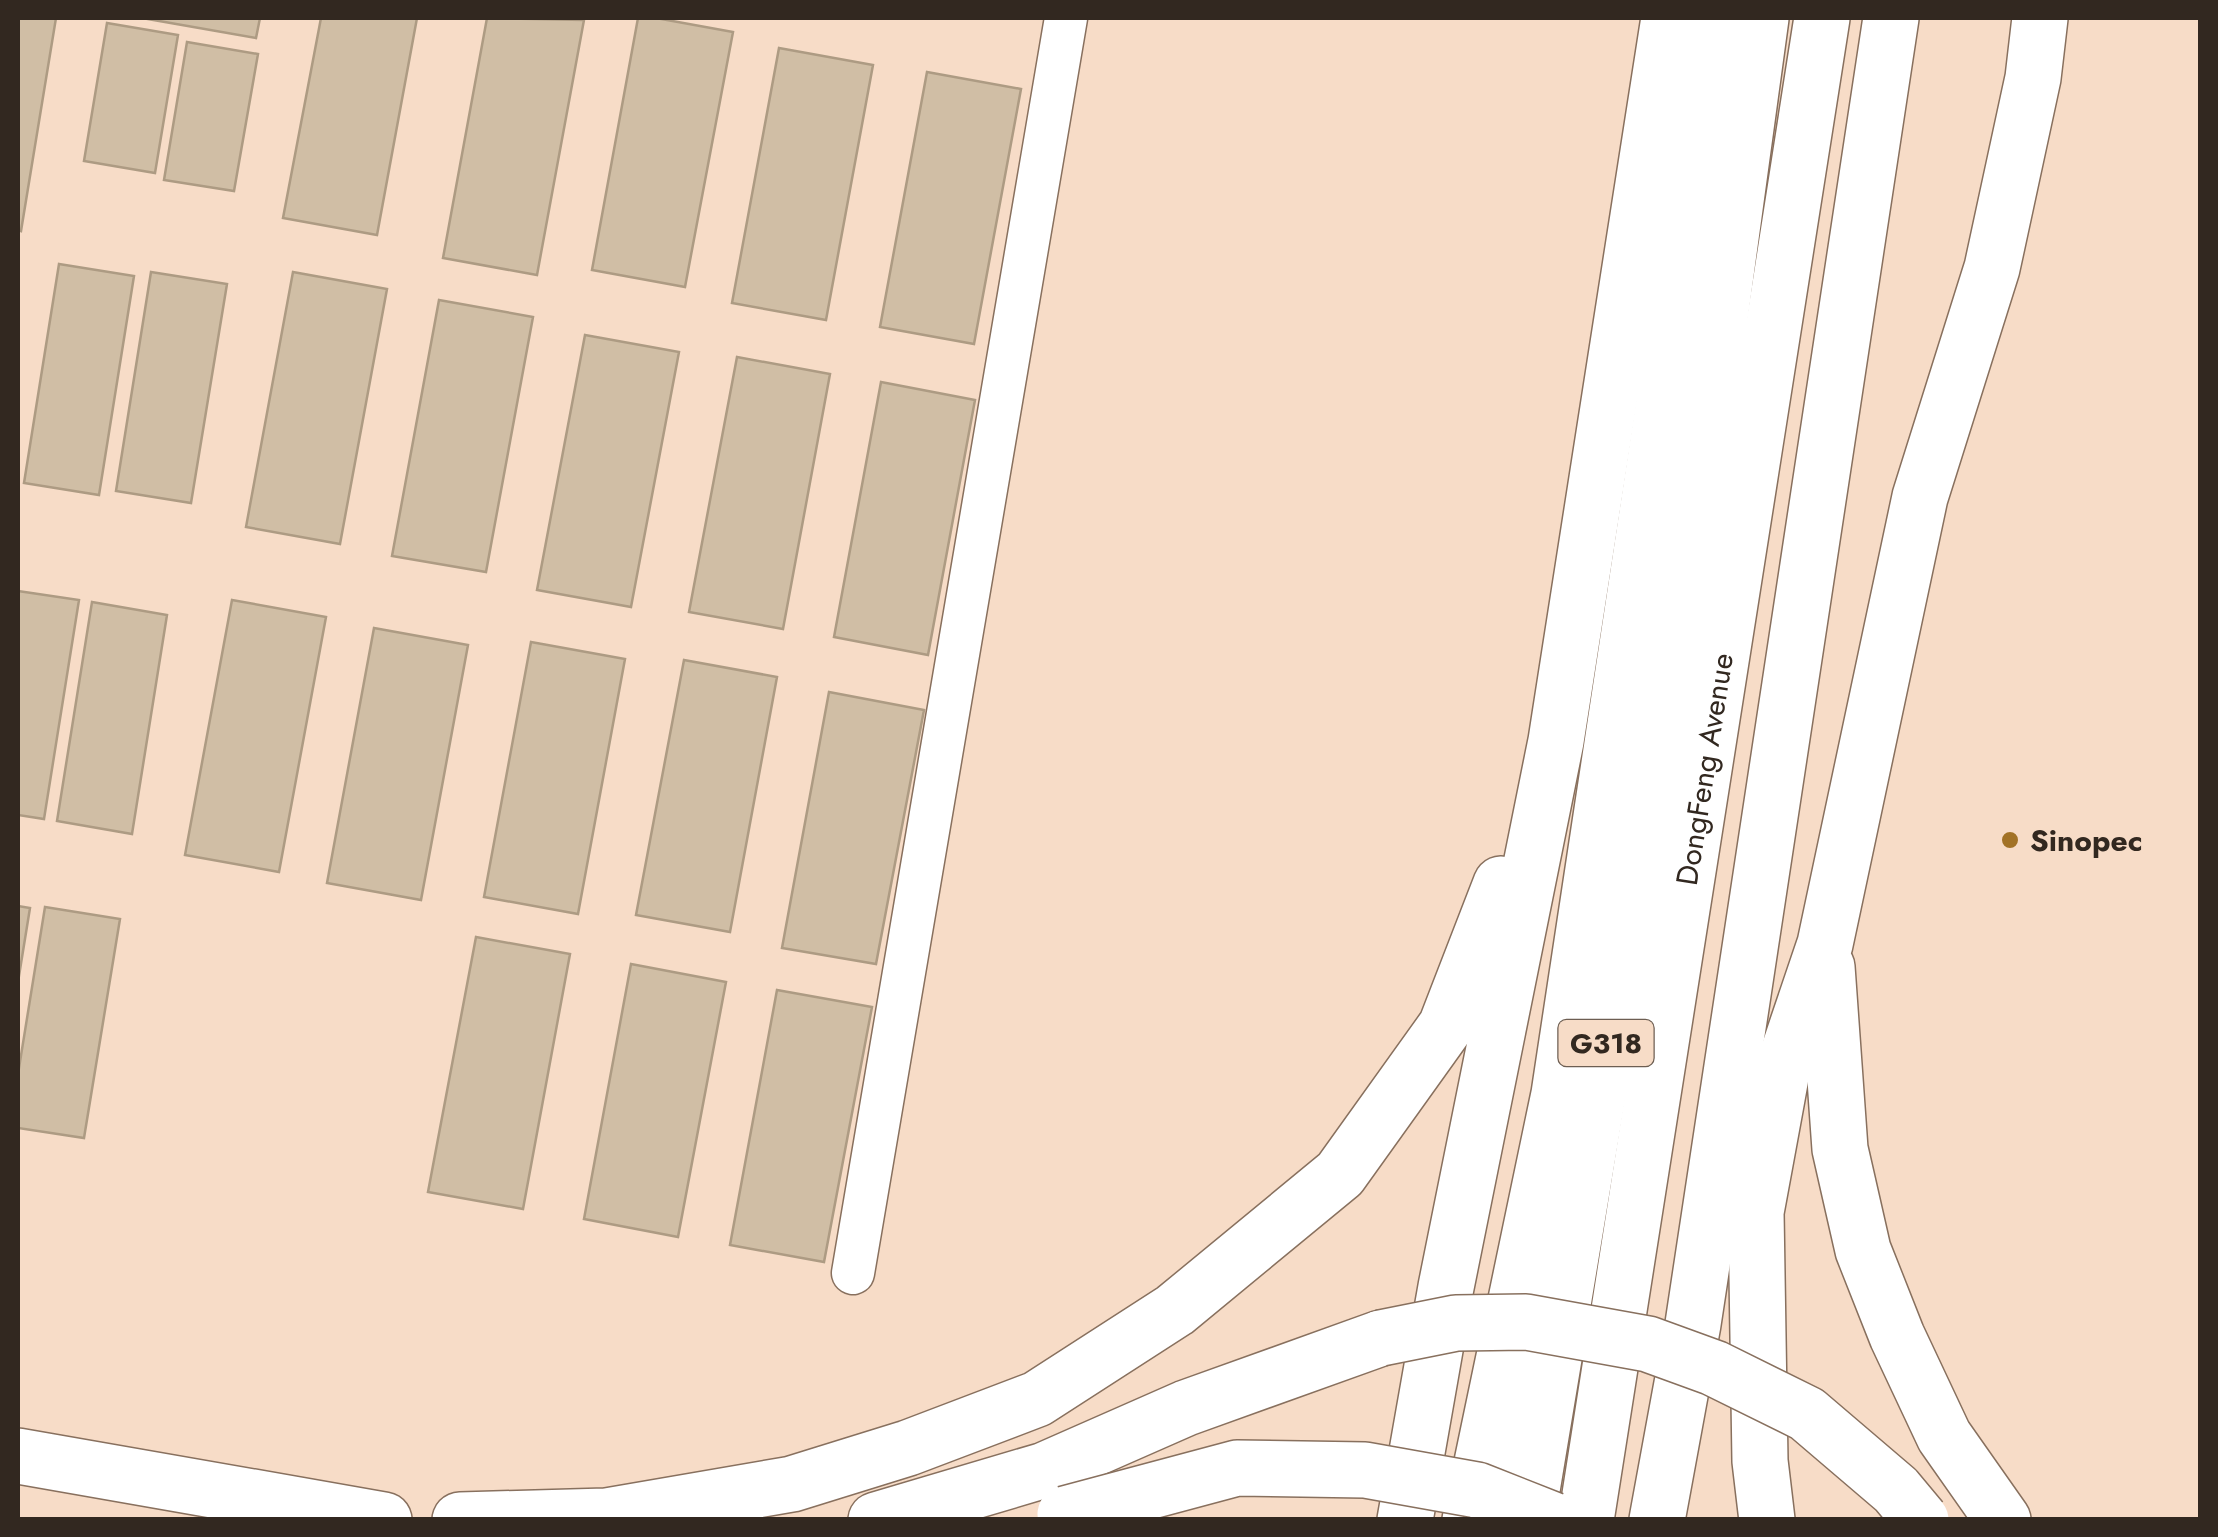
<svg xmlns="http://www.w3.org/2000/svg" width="2218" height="1537" viewBox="0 0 2218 1537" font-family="Jost,sans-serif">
<rect width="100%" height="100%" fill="#f7dcc7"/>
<path fill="#d0bea5" stroke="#ad9b83" stroke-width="2.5" d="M18,18H56L21,231L18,230Z
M142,18H260L256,38Z
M321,18H417L377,235L283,218Z
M487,18L584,20L537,275L443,258Z
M638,18H656L733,32L685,287L592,270Z
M107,23L178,35L155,173L84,161Z
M187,42L258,54L234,191L164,180Z
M779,48L873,65L826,320L732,303Z
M927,72L1021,89L974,344L880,327Z
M59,264L134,276L99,495L24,483Z
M151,272L227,284L191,503L116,491Z
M293,272L387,289L340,544L246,527Z
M439,300L533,317L486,572L392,556Z
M585,335L679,352L631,607L537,590Z
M737,357L830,374L783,629L689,612Z
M881,382L975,400L928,655L834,637Z
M18,591L79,600L44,819L18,815Z
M232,600L326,617L279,872L185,855Z
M92,602L167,615L132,834L57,821Z
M374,628L468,645L421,900L327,883Z
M531,642L625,659L578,914L484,897Z
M684,660L777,677L730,932L636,915Z
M829,692L924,710L876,964L782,948Z
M18,906L30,908L18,982Z
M45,907L120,919L84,1138L18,1128V1074Z
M476,937L570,954L523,1209L428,1192Z
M631,964L726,982L678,1237L584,1219Z
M777,990L872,1007L824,1262L730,1245Z"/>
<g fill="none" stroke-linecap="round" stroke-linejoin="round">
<defs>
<path id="minor" d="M853,1273L1066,18"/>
<path id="major" d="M1470,1520L1559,1094L1722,18
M1657,1520L1693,1324L1891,18"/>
<g id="highway">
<path d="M1827,967L1840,1149L1863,1250L1897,1336L1944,1436L2003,1520"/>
<path d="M18,1456L384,1520"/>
<path d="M460,1520L606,1516L792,1484L908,1448L1037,1399L1175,1310L1340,1174L1446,1026L1501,884"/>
<path d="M876,1520L1045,1470L1186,1408L1381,1338"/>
<path d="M1405,1520L1446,1287L1556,741L1669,18"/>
<path d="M1527,1520L1686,567L1761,18"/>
<path id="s1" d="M1586,1520L1822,18"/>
<path d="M1767,1520L1760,1461L1756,1212L1782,1071L1825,944L1920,497L1992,268L2033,78L2040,18"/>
</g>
</defs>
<use href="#minor" stroke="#88705e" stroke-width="45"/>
<use href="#major" stroke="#88705e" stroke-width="58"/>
<use href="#highway" stroke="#88705e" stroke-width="58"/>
<use href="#minor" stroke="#fff" stroke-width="42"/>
<use href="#major" stroke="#fff" stroke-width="55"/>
<use href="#highway" stroke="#fff" stroke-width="55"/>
<defs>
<path id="highway-bridge" d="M1381,1338L1456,1323L1526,1322L1648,1344L1714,1368L1807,1414L1896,1490L1921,1520
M1065,1514L1237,1468L1365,1470L1477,1490L1553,1520"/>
</defs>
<use href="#highway-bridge" stroke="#88705e" stroke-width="58" stroke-linecap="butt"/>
<use href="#highway-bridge" stroke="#fff" stroke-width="55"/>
</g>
<circle fill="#a27226" stroke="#f7dcc7" stroke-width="4" cx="2010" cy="840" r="10"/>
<g text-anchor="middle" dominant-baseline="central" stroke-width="8" stroke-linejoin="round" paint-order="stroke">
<rect fill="#f7dcc7" stroke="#6d5e52" stroke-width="2.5" x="1558.5" y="1020" width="95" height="46" rx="8"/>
<g font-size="28" font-weight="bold" fill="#322820">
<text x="1606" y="1043">G318</text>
</g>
<g font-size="30" fill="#322820" stroke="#f7dcc7">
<text stroke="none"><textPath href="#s1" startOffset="760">DongFeng Avenue</textPath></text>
</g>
<g font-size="30" font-weight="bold" fill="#322820" stroke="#f7dcc7" text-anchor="start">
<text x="2030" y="840">Sinopec</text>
</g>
</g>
<rect width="2218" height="1537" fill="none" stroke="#322820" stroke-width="40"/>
</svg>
